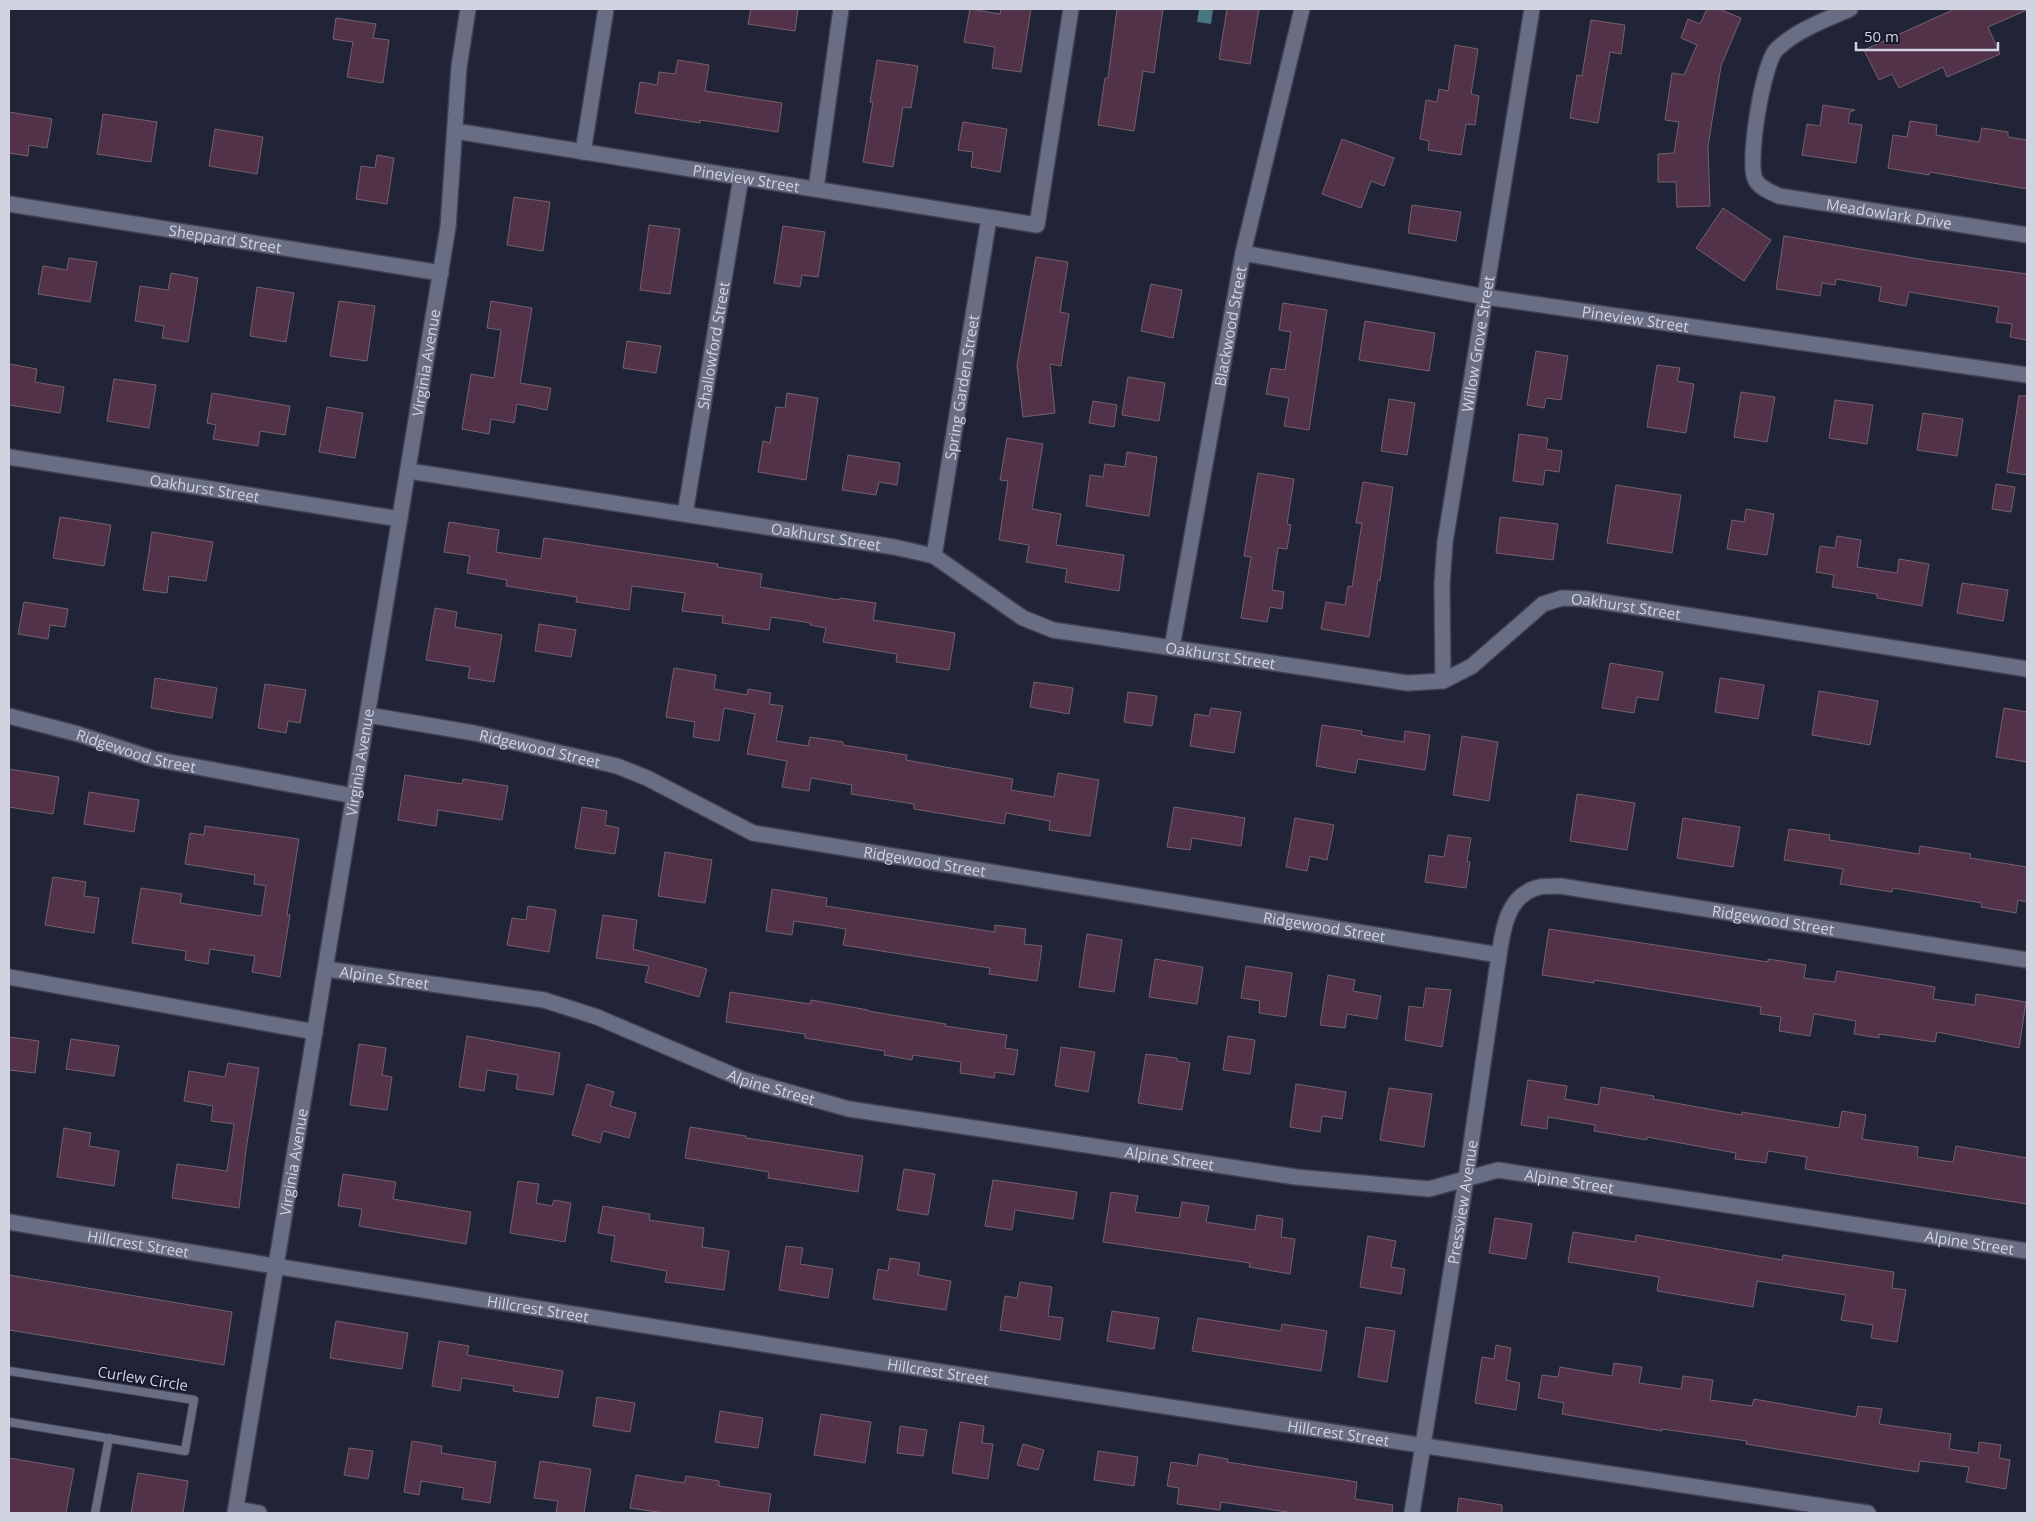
<svg xmlns="http://www.w3.org/2000/svg" width="2036" height="1522" viewBox="0 0 2036 1522" font-family="'Open Sans',sans-serif">
<rect width="100%" height="100%" fill="#212436"/>
<path fill="#467781" d="M1199,9H1213L1211,24L1197,22Z"/>
<path fill="#513248" stroke="#75606e" d="M751,9H798L795,31L748,24Z
M970,9L1000,14L1001,9H1031L1021,72L992,68L995,47L964,42Z
M1117,9H1163L1154,73L1143,71L1134,131L1098,125L1105,78H1108Z
M1227,9H1259L1250,64L1219,59Z
M1707,9H1719L1741,18L1721,66L1708,146L1710,206L1677,207L1676,182H1658V154L1674,153L1679,122L1665,120L1672,73L1684,75L1697,45L1681,38L1688,19L1700,24Z
M1955,9L2027,10L1988,27L2000,54L1947,77L1943,67L1899,88L1892,74L1879,80L1864,50Z
M336,18L376,24L373,38L389,40L383,83L347,77L353,42L333,39Z
M1591,20L1625,25L1621,54L1610,52L1598,123L1570,118L1577,75L1582,76Z
M1455,45L1478,49L1471,94L1479,96L1475,125L1466,124L1461,155L1428,150L1429,141L1420,139L1426,100L1437,102L1439,89L1448,91Z
M678,60L709,65L705,91L782,103L778,132L700,120V123L635,113L640,82L657,85L659,72L675,74Z
M877,60L918,66L911,108L903,107L893,167L863,162L873,102H870Z
M1823,105L1855,110L1850,112L1848,123L1862,125L1856,163L1802,155L1807,124L1820,126Z
M9,112L52,119L47,148L29,145L28,156L9,153Z
M103,114L157,122L151,162L97,154Z
M1910,121L1937,125L1936,135L1979,142L1982,128L2008,132V137L2027,140V189L1930,172L1929,175L1888,168L1893,135L1907,137Z
M963,122L1007,129L1000,172L971,167L973,152L958,150Z
M215,129L263,137L257,174L209,166Z
M1342,139L1394,158L1384,186L1371,181L1361,208L1322,194Z
M377,155L394,158L387,204L356,199L361,166L375,168Z
M514,197L550,202L543,251L507,245Z
M1412,205L1461,212L1456,241L1408,233Z
M1723,208L1771,240L1744,281L1696,248Z
M649,225L680,229L670,294L640,290Z
M783,226L825,232L818,277L802,275L800,287L774,283Z
M1784,236L1931,261L2027,274V340L2010,337L2012,324L1996,322L1999,307L1909,292L1906,306L1879,301L1881,287L1836,279L1835,285L1822,283L1820,296L1776,289Z
M1036,257L1068,262L1060,312L1069,314L1061,366L1050,364L1055,413L1023,417L1017,365Z
M69,258L97,262L90,302L38,294L43,266L67,270Z
M171,273L198,278L188,342L162,338L164,326L135,321L140,286L168,290Z
M1151,284L1182,290L1173,338L1141,331Z
M257,287L294,293L286,342L250,336Z
M339,301L375,306L367,361L330,356Z
M491,301L532,308L520,383L551,388L547,410L517,404L514,423L491,419L489,434L462,429L471,374L494,378L501,330L487,328Z
M1283,303L1327,310L1309,430L1284,426L1289,398L1266,394L1271,368L1285,370L1291,332L1279,330Z
M1365,321L1435,333L1429,371L1359,360Z
M627,341L661,346L656,373L623,368Z
M1536,351L1568,356L1561,400L1546,398L1544,408L1527,405Z
M9,364L37,369L35,382L64,387L60,413L9,405Z
M1657,365L1680,368L1677,381L1694,384L1686,433L1647,427Z
M1128,377L1165,383L1159,421L1122,415Z
M114,379L156,385L149,428L107,421Z
M1741,392L1775,397L1767,442L1734,437Z
M212,393L290,406L285,435L260,431L258,446L213,439L216,425L207,423Z
M787,393L818,398L806,480L758,472L763,441L770,443L776,407L785,408Z
M2019,396H2027V475L2007,472Z
M1389,399L1415,403L1407,455L1381,451Z
M1835,400L1873,405L1867,444L1829,438Z
M1093,401L1117,405L1114,427L1089,423Z
M327,407L363,413L355,458L319,452Z
M1923,413L1963,419L1957,456L1917,450Z
M1519,434L1548,438L1546,449L1562,451L1559,472L1545,470L1543,485L1513,481Z
M1007,438L1043,444L1032,509L1061,514L1056,545L1124,555L1119,591L1065,582L1067,569L1026,562L1029,545L999,540L1008,481L1000,480Z
M1127,452L1157,457L1149,516L1086,506L1090,475L1103,477L1105,464L1125,467Z
M848,455L900,463L897,485L879,482L876,495L842,490Z
M1258,473L1294,479L1287,524L1291,525L1287,549L1278,548L1272,590L1284,592L1282,609L1270,607L1267,622L1241,618L1251,557L1244,556Z
M1363,482L1393,487L1380,581L1378,580L1369,637L1321,629L1326,602L1345,605L1348,586L1352,587L1362,523H1356Z
M1996,484L2015,487L2011,512L1992,509Z
M1616,485L1681,495L1672,553L1607,543Z
M1746,509L1774,514L1767,555L1727,549L1732,520L1744,522Z
M60,517L111,525L104,566L53,558Z
M1500,517L1558,524L1553,560L1496,553Z
M449,522L499,530L496,552L541,559L544,538L718,564L717,567L762,574L760,587L839,600L840,598L876,603L873,620L955,633L949,670L896,662L897,654L823,642L826,628L810,625L811,623L771,617L769,630L722,623L723,616L682,611L685,593L632,586L629,610L576,602L577,597L506,586L507,580L467,573L470,556L444,552Z
M152,532L213,542L206,581L169,576L167,593L143,590Z
M1837,536L1861,540L1857,567L1897,573L1899,559L1929,564L1922,606L1877,598V594L1832,587L1834,575L1816,572L1820,546L1835,548Z
M1962,583L2008,590L2003,621L1957,613Z
M24,602L68,609L65,627L50,625L48,639L18,634Z
M435,608L457,612L455,627L502,635L494,682L468,678L470,667L426,660Z
M539,624L576,630L571,657L535,651Z
M1610,663L1663,672L1658,700L1637,697L1634,713L1602,708Z
M674,668L716,675L714,689L747,695L748,689L771,693L769,704L783,706L776,741L808,746L810,737L843,742V745L907,755L906,760L1013,779L1011,790L1054,797L1058,773L1099,780L1090,836L1049,830L1050,821L1006,813L1004,824L914,809V804L851,794L852,785L811,778L809,791L782,787L787,761L747,754L755,714L724,708L719,741L693,737L695,722L666,717Z
M155,678L217,688L212,718L151,708Z
M1720,678L1764,685L1758,719L1715,712Z
M1034,682L1073,688L1069,714L1030,707Z
M265,684L306,690L300,723L288,721L286,733L258,728Z
M1819,691L1878,701L1870,745L1812,735Z
M1128,692L1157,696L1152,726L1124,722Z
M1211,708L1241,712L1234,753L1190,746L1195,714L1209,716Z
M2004,708L2027,712V762L1996,757Z
M1322,725L1362,731L1361,735L1404,742L1405,731L1430,735L1425,770L1358,759L1355,773L1316,766Z
M1462,736L1498,742L1489,801L1453,795Z
M9,769L59,777L53,814L9,807Z
M405,775L462,784L463,779L508,786L502,820L438,810L436,826L398,820Z
M89,792L139,800L134,832L84,824Z
M1577,794L1635,803L1627,850L1570,841Z
M582,807L607,811L605,825L619,828L615,854L575,848Z
M1174,807L1245,818L1241,846L1192,838L1190,850L1167,847Z
M1295,818L1334,825L1327,860L1310,856L1307,871L1286,867Z
M1683,818L1740,827L1733,867L1677,858Z
M205,826L299,839L287,915H290L280,977L252,972L255,956L210,949L208,964L185,960L186,951L132,943L141,888L182,894L180,903L261,916L266,886L254,884L255,875L185,864L190,833L204,835Z
M1789,829L1830,835L1829,840L1919,854L1920,846L1971,854L1970,858L2027,867V902L2018,900L2016,913L1981,907L1982,903L1893,888L1892,892L1840,884L1843,869L1784,860Z
M1448,835L1471,838L1467,861L1470,862L1466,888L1425,882L1429,855L1444,857Z
M665,852L712,860L705,903L658,896Z
M53,877L86,882L84,896L99,898L94,933L45,925Z
M772,889L827,898L826,906L995,932V925L1026,929L1024,944L1042,946L1037,981L989,974L990,968L843,945L846,929L794,921L792,935L766,931Z
M528,906L556,910L549,952L507,945L512,918L526,920Z
M603,915L637,920L633,949L707,969L699,997L645,982L649,966L596,958Z
M1549,929L1768,962V959L1806,965L1804,978L1835,982L1837,971L1935,987L1933,999L1975,1005L1976,994L2026,1002L2019,1048L1937,1032L1935,1042L1879,1034V1038L1854,1034L1856,1021L1814,1014L1810,1036L1779,1031L1781,1017L1760,1014L1761,1007L1594,980V983L1542,975Z
M1087,934L1122,940L1114,992L1079,987Z
M1155,959L1203,967L1197,1004L1149,997Z
M1246,966L1292,973L1286,1017L1259,1013L1260,1001L1241,998Z
M1328,975L1355,980L1353,991L1381,996L1377,1019L1347,1014L1345,1028L1320,1025Z
M1426,988L1451,990L1442,1047L1405,1040L1409,1006L1423,1008Z
M730,992L810,1004L811,1000L868,1010V1011L946,1024L945,1026L1007,1035L1005,1048L1018,1050L1014,1075L995,1072L994,1078L960,1073L961,1062L913,1055L912,1060L884,1055L885,1051L805,1038V1034L726,1022Z
M467,1036L560,1053L553,1095L516,1089L518,1075L487,1070L484,1091L459,1087Z
M1228,1036L1255,1040L1250,1074L1223,1070Z
M9,1037L39,1041L35,1073L9,1070Z
M71,1039L119,1046L114,1076L66,1069Z
M359,1044L386,1048L382,1075L392,1077L387,1110L350,1105Z
M1061,1047L1095,1052L1088,1092L1055,1086Z
M1146,1054L1177,1058V1061L1190,1063L1182,1110L1138,1103Z
M228,1063L259,1068L246,1150L239,1208L172,1198L177,1164L227,1171L234,1124L211,1121L213,1106L184,1101L189,1071L225,1077Z
M1528,1080L1567,1086L1565,1099L1598,1105L1601,1087L1654,1096L1653,1099L1742,1115V1112L1839,1128L1842,1111L1866,1115L1862,1139L1918,1147L1917,1157L1953,1162L1956,1146L2027,1158V1204L1805,1169L1807,1157L1768,1151L1766,1163L1735,1159L1736,1153L1647,1137V1140L1594,1131L1595,1125L1548,1117L1547,1129L1521,1125Z
M587,1084L614,1092L610,1106L636,1113L629,1138L603,1131L600,1143L572,1135Z
M1296,1084L1346,1092L1342,1119L1322,1116L1320,1132L1290,1127Z
M1389,1088L1432,1094L1424,1147L1380,1140Z
M690,1127L746,1136V1138L863,1156L858,1192L768,1178L769,1172L685,1158Z
M64,1128L91,1133L89,1146L119,1151L114,1186L57,1177Z
M904,1169L935,1174L928,1215L897,1210Z
M343,1174L396,1182L393,1199L471,1212L466,1244L359,1226L362,1209L338,1206Z
M993,1180L1077,1192L1073,1219L1015,1210L1012,1230L985,1226Z
M518,1181L539,1184L536,1203L552,1206L554,1200L571,1203L565,1242L510,1233Z
M1111,1192L1138,1196L1135,1212L1179,1218L1182,1202L1209,1206L1206,1222L1255,1230L1257,1215L1283,1219L1281,1237L1295,1239L1290,1274L1249,1267L1250,1263L1103,1242Z
M603,1206L650,1214L649,1220L704,1228L702,1247L729,1251L724,1290L665,1282L667,1271L611,1261L615,1236L598,1233Z
M1495,1218L1532,1224L1526,1259L1489,1253Z
M1573,1232L1635,1242L1636,1235L1782,1260L1783,1255L1894,1272L1892,1288L1906,1290L1897,1342L1871,1338L1873,1325L1841,1320L1846,1295L1757,1281L1753,1307L1657,1291L1659,1277L1568,1262Z
M1368,1236L1396,1241L1391,1267L1405,1269L1401,1294L1360,1287Z
M786,1246L803,1248L800,1264L833,1269L828,1298L779,1290Z
M890,1258L920,1263L918,1275L951,1281L946,1310L873,1299L878,1269L888,1271Z
M9,1275L232,1312L224,1365L9,1330Z
M1020,1282L1052,1287L1048,1316L1063,1318L1060,1340L1000,1330L1005,1296L1017,1298Z
M1112,1311L1159,1318L1154,1349L1107,1341Z
M1198,1318L1281,1331L1282,1324L1327,1331L1321,1371L1192,1351Z
M336,1321L408,1333L402,1369L330,1358Z
M1366,1327L1395,1331L1387,1382L1358,1377Z
M439,1341L469,1346L467,1355L563,1371L558,1398L513,1391L514,1386L462,1378L460,1391L432,1386Z
M1496,1345L1511,1348L1506,1380L1520,1383L1516,1410L1475,1403L1482,1357L1494,1359Z
M1614,1363L1642,1367L1639,1383L1681,1389L1683,1376L1713,1380L1710,1400L1752,1406L1754,1399L1856,1417L1858,1406L1882,1409L1879,1424L1951,1434L1949,1449L1978,1453L1979,1442L2001,1445L1999,1458L2010,1460L2006,1489L1966,1482L1969,1467L1920,1461L1918,1472L1892,1468L1746,1444L1747,1441L1662,1429V1431L1562,1414L1564,1403L1538,1398L1542,1375L1558,1377L1560,1367L1612,1376Z
M597,1397L635,1403L630,1432L593,1426Z
M720,1411L763,1418L758,1448L715,1442Z
M821,1414L871,1422L865,1463L814,1455Z
M960,1422L984,1426L982,1443L993,1444L988,1479L952,1473Z
M900,1426L927,1430L923,1456L897,1453Z
M412,1441L442,1446L441,1453L496,1462L490,1503L462,1499L464,1488L421,1481L419,1495L404,1492Z
M1023,1444L1044,1450L1038,1470L1017,1465Z
M349,1448L373,1451L368,1479L344,1475Z
M1098,1451L1138,1457L1134,1486L1094,1480Z
M1199,1454L1228,1459L1227,1462L1357,1482L1355,1499L1393,1505L1392,1513H1294L1221,1502L1220,1510L1177,1504L1179,1488L1167,1486L1171,1462L1197,1466Z
M9,1458L74,1469L66,1513H9Z
M540,1461L591,1469L584,1513H556L558,1501L534,1498Z
M138,1473L188,1481L183,1513H131Z
M636,1475L684,1483L686,1476L719,1481V1486L771,1494L768,1513H664L630,1508Z
M1459,1498L1502,1505V1513H1457Z"/>
<g fill="none" stroke-linecap="round" stroke-linejoin="round">
<defs>
<path id="service" d="M9,1371L194,1400L185,1451L9,1422
M95,1513L109,1438"/>
<g id="minor">
<path id="s1" d="M1850,9C1825,20 1797,30 1777,49C1763,62 1747,161 1755,179C1759,188 1771,192 1779,196L2027,235"/>
<path id="s2" d="M455,131L1037,225L1071,9"/>
<path d="M583,152L606,9"/>
<path d="M816,189L841,9"/>
<path id="s3" d="M9,204L441,273"/>
<path id="s4" d="M1243,253L1486,297L2027,375"/>
<path id="s5" d="M9,457L400,519"/>
<path id="s6" d="M409,471L894,547L934,556L1023,618L1053,630L1407,683L1443,681L1472,666L1543,604L1562,598L1585,599L2027,669"/>
<path id="s7" d="M685,514L741,177"/>
<path id="s8" d="M934,556L989,218"/>
<path id="s9" d="M1172,647L1243,253L1302,9"/>
<path id="s10" d="M1443,681L1442,584L1445,542L1532,9"/>
<path id="s11" d="M368,715L474,733L617,766L647,778L753,833L1499,955"/>
<path id="s12" d="M9,716L78,734L154,759L354,796"/>
<path id="s13" d="M326,969L544,1000L597,1017L742,1079L849,1109L1296,1177L1429,1189L1498,1170L2027,1251"/>
<path d="M9,977L315,1032"/>
<path id="s14" d="M9,1222C627,1326 1248,1419 1868,1513"/>
<path d="M236,1509L259,1513"/>
<path id="s15" d="M235,1513L448,227L459,67L468,9"/>
<path id="s16" d="M1412,1513L1466,1179L1499,955C1503,929 1507,897 1536,888C1543,885 1552,887 1560,886L2027,960"/>
</g>
</defs>
<use href="#service" stroke="#3e4150" stroke-width="10"/>
<use href="#minor" stroke="#3e4150" stroke-width="18"/>
<use href="#service" stroke="#6a6e84" stroke-width="8"/>
<use href="#minor" stroke="#6a6e84" stroke-width="15"/>
</g>
<g text-anchor="middle" dominant-baseline="central" stroke-width="4" stroke-linejoin="round" paint-order="stroke">
<g font-size="15" fill="#d1d4e0" stroke="#171a2c">
<text stroke="none"><textPath href="#s2" startOffset="295">Pineview Street</textPath></text>
<text stroke="none"><textPath href="#s1" startOffset="359">Meadowlark Drive</textPath></text>
<text stroke="none"><textPath href="#s3" startOffset="219">Sheppard Street</textPath></text>
<text stroke="none"><textPath href="#s4" startOffset="398">Pineview Street</textPath></text>
<text stroke="none"><textPath href="#s9" startOffset="326">Blackwood Street</textPath></text>
<text stroke="none"><textPath href="#s10" startOffset="340">Willow Grove Street</textPath></text>
<text stroke="none"><textPath href="#s7" startOffset="171">Shallowford Street</textPath></text>
<text stroke="none"><textPath href="#s15" startOffset="1166">Virginia Avenue</textPath></text>
<text stroke="none"><textPath href="#s8" startOffset="171">Spring Garden Street</textPath></text>
<text stroke="none"><textPath href="#s5" startOffset="198">Oakhurst Street</textPath></text>
<text stroke="none"><textPath href="#s6" startOffset="422">Oakhurst Street</textPath></text>
<text stroke="none"><textPath href="#s6" startOffset="1278">Oakhurst Street</textPath></text>
<text stroke="none"><textPath href="#s6" startOffset="842">Oakhurst Street</textPath></text>
<text stroke="none"><textPath href="#s11" startOffset="175">Ridgewood Street</textPath></text>
<text stroke="none"><textPath href="#s12" startOffset="132">Ridgewood Street</textPath></text>
<text stroke="none"><textPath href="#s15" startOffset="761">Virginia Avenue</textPath></text>
<text stroke="none"><textPath href="#s11" startOffset="580">Ridgewood Street</textPath></text>
<text stroke="none"><textPath href="#s16" startOffset="886">Ridgewood Street</textPath></text>
<text stroke="none"><textPath href="#s11" startOffset="985">Ridgewood Street</textPath></text>
<text stroke="none"><textPath href="#s13" startOffset="59">Alpine Street</textPath></text>
<text stroke="none"><textPath href="#s13" startOffset="464">Alpine Street</textPath></text>
<text stroke="none"><textPath href="#s13" startOffset="869">Alpine Street</textPath></text>
<text stroke="none"><textPath href="#s15" startOffset="356">Virginia Avenue</textPath></text>
<text stroke="none"><textPath href="#s13" startOffset="1274">Alpine Street</textPath></text>
<text stroke="none"><textPath href="#s16" startOffset="315">Pressview Avenue</textPath></text>
<text stroke="none"><textPath href="#s13" startOffset="1679">Alpine Street</textPath></text>
<text stroke="none"><textPath href="#s14" startOffset="131">Hillcrest Street</textPath></text>
<text stroke="none"><textPath href="#s14" startOffset="536">Hillcrest Street</textPath></text>
<text stroke="none"><textPath href="#s14" startOffset="941">Hillcrest Street</textPath></text>
<text transform="translate(143 1378) rotate(9)">Curlew Circle</text>
<text stroke="none"><textPath href="#s14" startOffset="1346">Hillcrest Street</textPath></text>
</g>
</g>
<rect width="2036" height="1522" fill="none" stroke="#d1d4e0" stroke-width="20"/>
<path d="M1856 42v8h142v-8" fill="none" stroke="#d1d4e0" stroke-width="2.5"/>
<text x="1864" y="42" font-size="15" fill="#d1d4e0" stroke="#171a2c" stroke-width="4" paint-order="stroke">50 m</text>
</svg>
